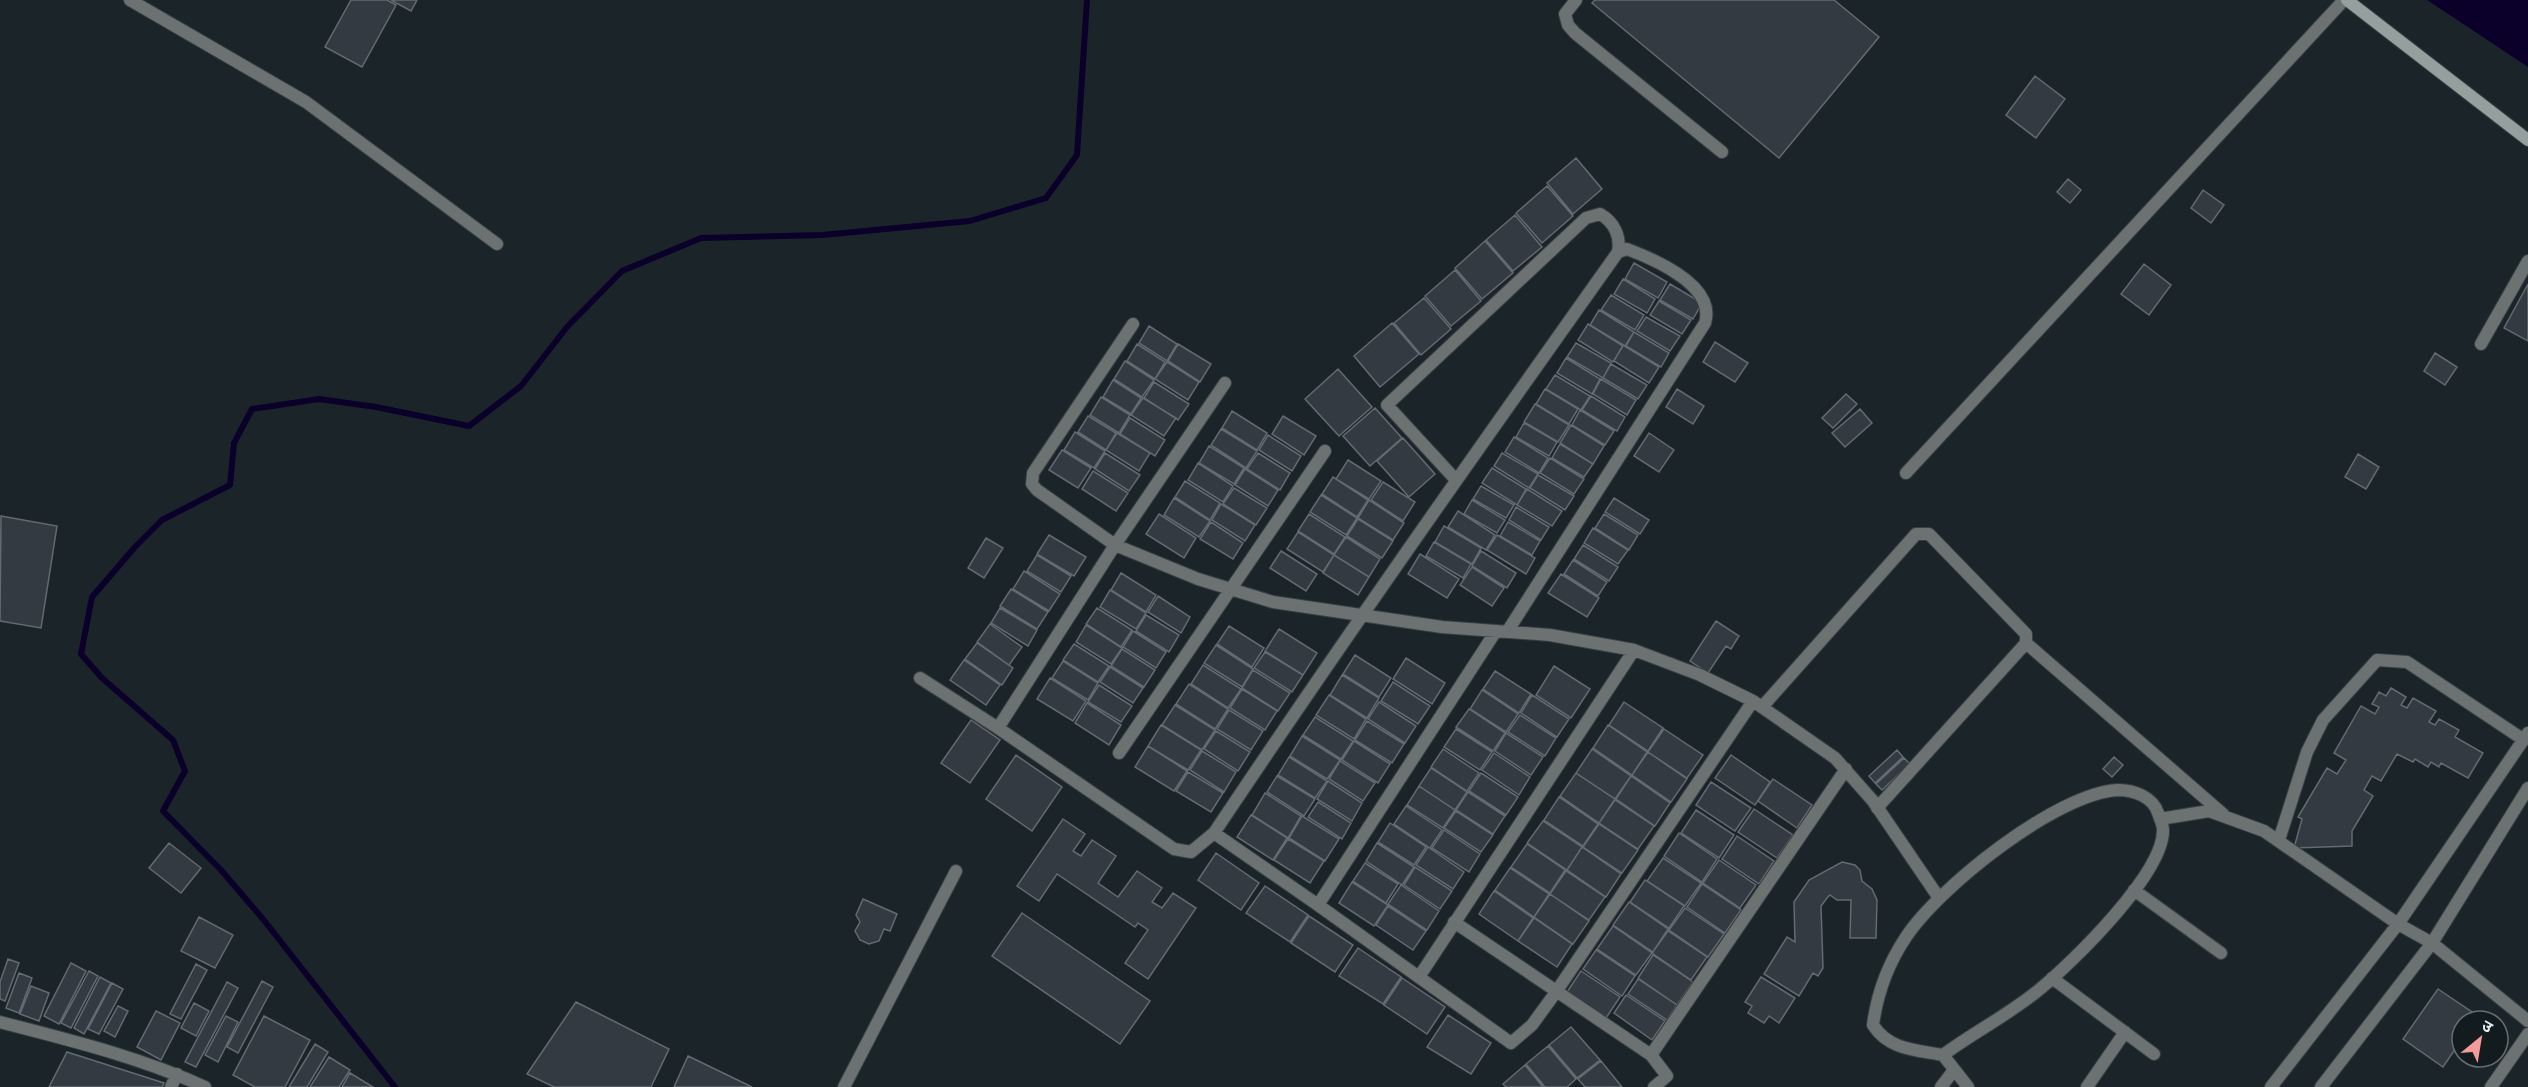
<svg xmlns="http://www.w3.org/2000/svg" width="2528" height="1087" viewBox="0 0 2528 1087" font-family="Manrope,'Noto Sans Devanagari',sans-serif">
<rect width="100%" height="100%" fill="#1b2529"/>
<path fill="#0a0029" d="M2427,0H2528V67Z"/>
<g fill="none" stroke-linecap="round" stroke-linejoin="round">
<path stroke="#0a0029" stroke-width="6" d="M395,1087L263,919L221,870L163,811L185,771L173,740L102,678L81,654L92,597L135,547L162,520L230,485L234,443L252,409L319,399L376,407L469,426L521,386L567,327L622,271L701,238L822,235L970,221L1046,198L1077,155L1087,0"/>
</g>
<path fill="#343a42" stroke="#636a72" stroke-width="1.5" d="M351,0H387L396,5L362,67L325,47Z
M391,0H417L411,11Z
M1595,0H1834L1879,37L1779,158L1592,3Z
M2035,76L2065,99L2036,138L2006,115Z
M1576,158L1602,189L1573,214L1547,183Z
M2068,179L2081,190L2070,203L2057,192Z
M1547,186L1573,216L1542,243L1516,213Z
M2203,190L2224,205L2211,223L2191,208Z
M1515,215L1542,247L1513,271L1486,240Z
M1485,241L1513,273L1482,299L1455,268Z
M1634,263L1667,282L1658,298L1625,279Z
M2144,264L2171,285L2149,315L2121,294Z
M1455,270L1481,301L1451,326L1425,296Z
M1623,279L1655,299L1647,313L1614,294Z
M1670,284L1702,303L1693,319L1660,300Z
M2528,284V341L2504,328Z
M1611,295L1644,315L1635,330L1601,310Z
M1424,298L1451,329L1421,355L1394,323Z
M1659,301L1691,320L1682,334L1650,315Z
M1599,310L1634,332L1625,346L1590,325Z
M1646,317L1680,336L1670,351L1637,331Z
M1392,323L1419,354L1380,387L1354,356Z
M1588,324L1623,346L1613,362L1578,340Z
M1149,326L1177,344L1167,361L1139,343Z
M1634,332L1669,353L1661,367L1626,346Z
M1715,342L1748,363L1735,382L1703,362Z
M1576,343L1611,363L1603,378L1567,357Z
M1137,344L1165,362L1155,379L1127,361Z
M1178,344L1211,364L1200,382L1168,361Z
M1623,345L1659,367L1649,383L1614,361Z
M2435,353L2457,367L2445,385L2424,371Z
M1566,358L1600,379L1592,394L1557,373Z
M1125,361L1154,380L1142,397L1114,379Z
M1167,362L1199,382L1188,400L1155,379Z
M1611,364L1647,385L1638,399L1603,378Z
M1338,369L1372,407L1339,436L1305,399Z
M1555,375L1590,396L1581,410L1546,389Z
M1601,379L1636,400L1627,415L1593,394Z
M1113,380L1141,398L1131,414L1103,397Z
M1154,382L1189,404L1178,420L1144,398Z
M1545,389L1578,409L1569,424L1536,404Z
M1677,389L1704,406L1693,424L1666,407Z
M1846,394L1857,404L1833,428L1822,418Z
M1591,396L1625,417L1617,431L1582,410Z
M1101,397L1130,415L1119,433L1090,415Z
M1143,398L1176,418L1164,436L1131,415Z
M1535,404L1569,425L1558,442L1524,422Z
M1375,408L1402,438L1370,466L1343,436Z
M1860,409L1872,423L1845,447L1832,433Z
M1580,410L1614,431L1605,445L1572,425Z
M1232,411L1267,433L1257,450L1222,428Z
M1088,416L1116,433L1106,450L1078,432Z
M1283,416L1316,436L1304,455L1272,434Z
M1130,418L1165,440L1155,456L1120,434Z
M1524,423L1557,442L1549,456L1516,437Z
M1571,425L1604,446L1593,464L1560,443Z
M1221,429L1257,451L1246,468L1211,445Z
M1075,432L1105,451L1094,468L1064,450Z
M1117,433L1150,453L1139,471L1106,450Z
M1649,433L1674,450L1659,472L1634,456Z
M1268,435L1301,456L1292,471L1259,450Z
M1514,437L1548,458L1539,473L1505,452Z
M1403,438L1435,474L1409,497L1377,461Z
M1560,444L1593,464L1584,477L1552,458Z
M1209,446L1244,468L1234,484L1199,463Z
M1062,450L1091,468L1078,488L1049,470Z
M1105,453L1140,475L1129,491L1095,469Z
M1258,453L1290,473L1280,490L1247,469Z
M1502,453L1538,474L1529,488L1494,466Z
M2358,454L2379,467L2366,489L2345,477Z
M1550,458L1584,479L1574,494L1540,473Z
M1348,460L1381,481L1369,499L1336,479Z
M1198,463L1233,486L1223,502L1188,480Z
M1492,468L1526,489L1517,505L1482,483Z
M1245,469L1278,490L1268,506L1235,485Z
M1093,471L1128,493L1116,511L1082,489Z
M1538,475L1574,496L1565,510L1530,488Z
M1333,477L1368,500L1357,517L1322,494Z
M1185,481L1220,503L1210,520L1175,497Z
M1383,482L1415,502L1403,521L1371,500Z
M1481,486L1514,505L1506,518L1473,499Z
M1234,488L1267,508L1256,525L1223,504Z
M1527,489L1562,511L1552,526L1517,505Z
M1321,495L1357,518L1346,535L1310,512Z
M1174,498L1210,521L1199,537L1164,515Z
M1614,498L1649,520L1640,534L1605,512Z
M1369,500L1404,523L1393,540L1358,518Z
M1472,500L1505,520L1497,533L1464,514Z
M1221,504L1255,525L1245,541L1212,520Z
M1516,507L1549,527L1541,540L1509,520Z
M1458,511L1495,535L1486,550L1448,527Z
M1159,514L1196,538L1184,558L1146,534Z
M1309,514L1345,537L1334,554L1298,531Z
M1604,514L1638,535L1629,550L1595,528Z
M1,516L57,526L41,628L0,621Z
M1358,519L1393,541L1382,558L1347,536Z
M1211,522L1243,543L1233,559L1200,539Z
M1508,522L1540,541L1532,555L1500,536Z
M1444,526L1481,548L1472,564L1435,542Z
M1593,528L1628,550L1618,564L1584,543Z
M1298,532L1334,555L1323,572L1287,549Z
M1049,535L1086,557L1074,576L1037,554Z
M1497,535L1535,558L1526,574L1487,550Z
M1346,537L1380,559L1369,577L1334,555Z
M986,538L1003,548L984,578L968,568Z
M1434,542L1471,564L1463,578L1426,556Z
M1583,545L1618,567L1609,581L1574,559Z
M1281,551L1317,574L1306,591L1270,568Z
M1481,551L1516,573L1507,588L1472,566Z
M1420,554L1459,579L1447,598L1408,574Z
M1037,555L1071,576L1061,592L1027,571Z
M1334,555L1369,577L1358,595L1323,573Z
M1573,560L1607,582L1598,596L1564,574Z
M1472,567L1504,588L1492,606L1460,585Z
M1024,571L1060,594L1049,611L1013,589Z
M1121,573L1156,595L1146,612L1111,590Z
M1561,574L1599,598L1587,617L1548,593Z
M1011,589L1048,612L1037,629L1000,606Z
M1110,590L1146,613L1136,629L1100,607Z
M1158,596L1190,617L1181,633L1148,612Z
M1000,608L1037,630L1028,646L991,623Z
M1097,608L1132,630L1121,647L1086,624Z
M1146,615L1179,635L1169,652L1136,631Z
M1716,621L1739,636L1731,649L1726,646L1708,673L1690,661Z
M990,624L1022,647L1009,665L977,642Z
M1086,625L1122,648L1111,664L1076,642Z
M1229,626L1264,648L1252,667L1217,644Z
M1279,629L1317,653L1303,675L1265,651Z
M1133,631L1166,652L1156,668L1123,647Z
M977,643L1013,668L1002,685L965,659Z
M1074,644L1109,666L1098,682L1063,660Z
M1216,645L1253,669L1242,687L1204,663Z
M1122,649L1155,670L1144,687L1111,666Z
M1265,652L1303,675L1292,692L1254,668Z
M1355,655L1391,678L1379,697L1343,674Z
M1406,658L1445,683L1432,704L1393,679Z
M964,660L1000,685L986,705L950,680Z
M1063,661L1098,683L1088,700L1052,678Z
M1203,665L1241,689L1228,708L1191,684Z
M1554,666L1590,689L1571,718L1536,695Z
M1110,667L1143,688L1133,703L1100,682Z
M1253,670L1290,693L1278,711L1242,688Z
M1495,671L1531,694L1519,713L1483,689Z
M1342,675L1379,698L1367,718L1330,695Z
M1050,678L1086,701L1073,721L1037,699Z
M1393,682L1430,706L1418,724L1381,701Z
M1189,684L1228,709L1215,729L1176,704Z
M1099,685L1132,706L1121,722L1088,702Z
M2391,688L2406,697L2401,705L2407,708L2413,698L2436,711L2429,722L2435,725L2439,719L2459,730L2455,737L2483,753L2468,778L2441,763L2439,767L2431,762L2428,767L2415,759L2413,762L2397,754L2381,781L2372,776L2364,790L2373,796L2352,831V846L2294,848L2302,819L2298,817L2327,768L2337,774L2346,760L2334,753L2361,706L2375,714L2379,707L2372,704L2379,692L2386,696Z
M1242,689L1277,711L1265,730L1230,708Z
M1482,690L1518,714L1506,732L1470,709Z
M1329,695L1366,719L1354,739L1316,715Z
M1532,695L1569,719L1557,737L1521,713Z
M1379,702L1416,726L1405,743L1368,719Z
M1624,702L1663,728L1648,751L1609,725Z
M1087,703L1121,725L1109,745L1075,723Z
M1175,705L1215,730L1202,750L1162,725Z
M1469,709L1505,733L1493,751L1456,727Z
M1229,710L1263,731L1251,750L1217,729Z
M1520,715L1556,738L1545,756L1508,732Z
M1315,717L1353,741L1341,759L1303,735Z
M971,720L1000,740L970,783L941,763Z
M1367,721L1404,744L1392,763L1355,740Z
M1161,725L1201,750L1188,770L1148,746Z
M1608,725L1647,752L1632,775L1593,748Z
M1456,729L1492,752L1480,770L1444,747Z
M1664,729L1703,755L1687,778L1648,752Z
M1216,731L1250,752L1238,771L1204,749Z
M1506,733L1543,757L1531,775L1495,751Z
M1302,736L1340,760L1327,779L1290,756Z
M1354,741L1390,764L1378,783L1342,760Z
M1148,746L1187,771L1174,791L1135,767Z
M1443,749L1479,773L1467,791L1431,767Z
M1592,749L1631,776L1615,799L1576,773Z
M1897,750L1903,757L1875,783L1869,776Z
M1202,751L1236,772L1224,792L1190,770Z
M1648,752L1687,779L1671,802L1632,775Z
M1494,753L1530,777L1519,795L1482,770Z
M1016,755L1062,787L1032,831L986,799Z
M1731,755L1770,782L1755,805L1715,778Z
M1289,757L1327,781L1315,798L1278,775Z
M2114,757L2123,765L2112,777L2103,769Z
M1904,758L1910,764L1882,790L1876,784Z
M1340,761L1375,783L1363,801L1329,779Z
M1431,768L1467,792L1455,810L1419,786Z
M1188,772L1223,793L1211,812L1176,791Z
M1481,773L1518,797L1506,815L1469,791Z
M1576,773L1615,799L1599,823L1560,796Z
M1277,776L1315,799L1304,816L1267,792Z
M1631,776L1670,803L1655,826L1616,799Z
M1773,779L1812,805L1797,828L1758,801Z
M1328,781L1362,803L1352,821L1317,799Z
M1711,782L1751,808L1735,831L1696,805Z
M1419,786L1455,810L1443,828L1407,805Z
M1468,792L1505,816L1493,834L1456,810Z
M1265,793L1301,816L1288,838L1252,815Z
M1559,797L1598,824L1583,846L1544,820Z
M1615,800L1654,826L1638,849L1599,823Z
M1318,802L1351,823L1342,839L1308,817Z
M1406,806L1442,830L1430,848L1394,824Z
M1754,809L1793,835L1777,858L1738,832Z
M1696,810L1734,835L1719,858L1681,833Z
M1456,811L1493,835L1481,852L1444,828Z
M1251,815L1287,838L1273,860L1237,837Z
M1302,816L1339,839L1325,861L1289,838Z
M1063,819L1085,834L1073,851L1081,856L1092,840L1116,856L1098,883L1118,897L1137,871L1162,888L1152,902L1162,908L1173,893L1196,908L1148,979L1125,963L1148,930L1138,923L1135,927L1057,874L1039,901L1017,886Z
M1543,821L1582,847L1567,870L1527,843Z
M1390,823L1426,847L1414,865L1378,842Z
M1599,824L1638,850L1622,873L1583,847Z
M1444,830L1480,854L1469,872L1432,848Z
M1679,833L1717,859L1702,882L1664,856Z
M1737,836L1774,861L1759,884L1722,859Z
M1288,839L1324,861L1310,883L1274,860Z
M169,843L201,868L181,893L149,868Z
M1377,843L1414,867L1402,885L1366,861Z
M1527,844L1565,870L1550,893L1511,867Z
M1428,847L1464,872L1453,889L1416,865Z
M1582,847L1621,874L1606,897L1567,870Z
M1216,853L1259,883L1241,910L1198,880Z
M1663,858L1701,883L1685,906L1647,881Z
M1719,860L1756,885L1740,908L1703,883Z
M1842,862L1855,865L1860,870L1862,881L1872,889L1877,900L1876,938H1850L1851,900H1837L1830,895L1827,898L1821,906L1823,968L1818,976L1813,973L1799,996L1764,974L1787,937L1795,942L1794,902L1809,880Z
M1365,863L1398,884L1386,903L1353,881Z
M1415,867L1452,891L1440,909L1404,885Z
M1510,868L1549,894L1534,917L1495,890Z
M1566,871L1605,897L1589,920L1550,894Z
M1645,880L1684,906L1669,928L1630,902Z
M1352,882L1388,905L1374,926L1339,903Z
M1702,884L1741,910L1725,933L1687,907Z
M1401,885L1439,911L1427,930L1388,904Z
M1265,886L1308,915L1290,942L1246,913Z
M1494,891L1533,918L1518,941L1479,914Z
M1550,894L1589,921L1573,944L1534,917Z
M863,899L897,914L890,931L884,929L879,941L869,944L860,940L855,931L860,922L856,915Z
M1629,902L1668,929L1653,952L1613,925Z
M1388,906L1426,931L1413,950L1376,925Z
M1685,908L1724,934L1708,957L1669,930Z
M1022,913L1150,1001L1120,1044L992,956Z
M1309,916L1353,945L1335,972L1291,943Z
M199,917L233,935L215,968L181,951Z
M1534,918L1572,944L1557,967L1518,941Z
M1613,926L1652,953L1636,975L1597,949Z
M1668,931L1707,957L1691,980L1652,953Z
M1358,948L1401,977L1383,1004L1339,976Z
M1596,950L1635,976L1622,996L1583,969Z
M1653,955L1693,982L1677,1005L1638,978Z
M8,959L19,963L5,1001L0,999V982Z
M71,963L86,971L59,1024L44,1016Z
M196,964L207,970L181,1019L170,1014Z
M89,971L98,976L71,1028L61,1023Z
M1581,971L1620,997L1606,1018L1567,992Z
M19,973L32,978L19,1013L6,1008Z
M100,977L111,983L84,1034L74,1028Z
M1761,977L1795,998L1779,1023L1769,1016L1764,1023L1748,1013L1752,1006L1745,1002Z
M1402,978L1445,1007L1427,1034L1384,1005Z
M1638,979L1677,1005L1667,1020L1628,994Z
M262,981L273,987L238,1053L227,1047Z
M227,982L238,988L196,1067L185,1062Z
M112,983L123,989L99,1034L88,1029Z
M31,986L49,993L39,1021L20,1014Z
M2438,989L2478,1016L2475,1021H2462V1039L2443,1067L2403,1039Z
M1626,995L1665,1021L1652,1040L1614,1013Z
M576,1002L669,1049L651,1087H554L527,1074Z
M194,1003L209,1011L196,1036L181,1028Z
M118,1006L128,1011L115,1037L104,1031Z
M156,1011L180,1023L161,1060L137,1047Z
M1448,1015L1491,1043L1471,1074L1427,1047Z
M226,1016L238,1022L218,1062L205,1055Z
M264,1016L310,1040L285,1087H255L233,1075Z
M1571,1027L1600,1060L1577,1078L1549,1045Z
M315,1044L328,1052L307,1087H289Z
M1548,1046L1576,1079L1567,1087H1545L1526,1064Z
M67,1052L164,1083L162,1087H49Z
M688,1056L752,1087H674Z
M329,1057L350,1070L339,1087H310Z
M1601,1061L1622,1087H1585L1578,1079Z
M1525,1065L1543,1087H1506L1503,1084Z
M350,1073L373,1087H342Z"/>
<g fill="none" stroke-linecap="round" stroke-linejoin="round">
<defs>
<path id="lane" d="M1576,0L1565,14L1568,25L1575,33L1722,152"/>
<path id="street" d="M130,0L306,102L497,244
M1133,324L1033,473L1032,484L1037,490L1115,545L1198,579L1273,602L1442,627L1550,635L1634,650L1700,675L1753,701L1835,758L1873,801L1939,898
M2481,344L2528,261
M1225,383L1115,545L998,728L1174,849L1191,852L1214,833C1345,637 1481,445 1618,252C1621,236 1614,222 1600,214L1586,218L1387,405L1456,480
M1906,473L2344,0
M1507,632L1705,323C1716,286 1656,260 1627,249L1618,252
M2026,643L2223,814
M920,678L998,728
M1762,707L1916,534H1929L2026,634V643L1877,808
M1119,753L1325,451
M2160,819L2209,811L2264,831L2398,924L2432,943L2528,1021
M1214,833L1318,905L1496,631
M2279,840L2307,752L2323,720L2377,660L2407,662L2524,740
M2134,890L2221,953
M1318,905L1511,1043L1532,1025L1556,992L1753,701
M1454,922L1651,1055L1846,769
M1419,977L1634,650
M2052,978L2154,1054
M0,1022C69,1040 140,1057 205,1087
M1651,1055L1667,1076L1654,1087
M1943,1055C1974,1032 2010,1014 2040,989C2073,962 2164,873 2163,830C2163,825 2160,818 2158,813C2153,797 2134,790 2118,790C2057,793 1939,887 1906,937C1888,964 1877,994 1873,1025C1889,1050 1916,1050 1943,1055L1968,1087
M171,1087L177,1074
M844,1087L956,871
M1941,1087L1954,1070
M2087,1087L2125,1032
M2271,1087L2398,924L2528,733
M2321,1087L2432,943L2528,788
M2491,1087L2528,1034"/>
<path id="secondary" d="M2347,0L2528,140"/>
</defs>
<use href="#lane" stroke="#374145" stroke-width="14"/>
<use href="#street" stroke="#374145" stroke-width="14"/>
<use href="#secondary" stroke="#374145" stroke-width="14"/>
<use href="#lane" stroke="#6c7271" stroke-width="12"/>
<use href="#street" stroke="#6c7271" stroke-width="12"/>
<use href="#secondary" stroke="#959f9e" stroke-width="12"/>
</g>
<g transform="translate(2480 1039) rotate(30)"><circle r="28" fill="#121c1f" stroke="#666f72" stroke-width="1.5"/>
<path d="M0-4.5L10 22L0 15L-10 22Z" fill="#f59b9a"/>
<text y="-9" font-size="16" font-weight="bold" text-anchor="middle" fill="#e5ecee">उ</text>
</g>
</svg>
